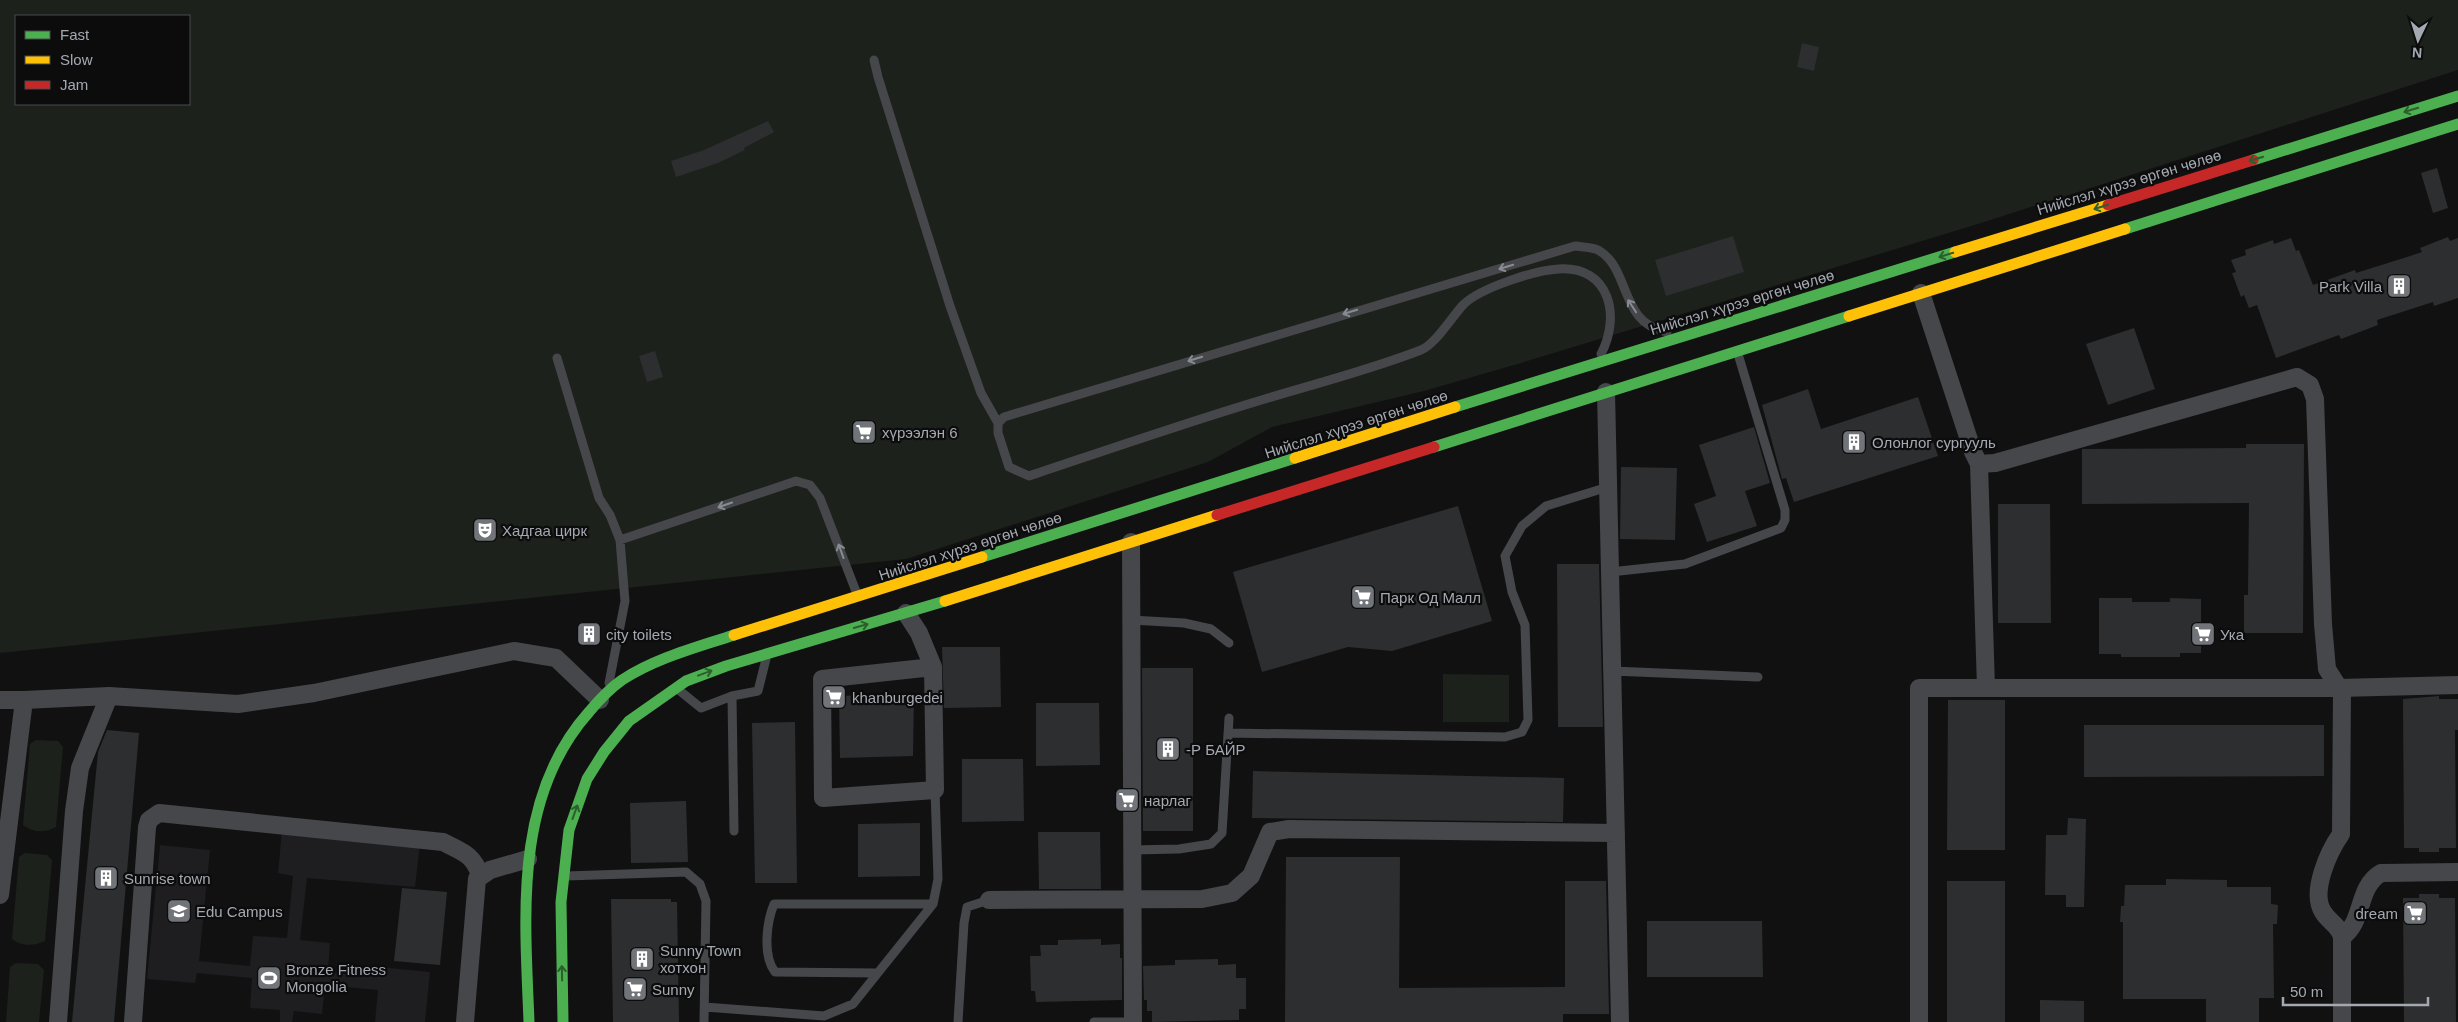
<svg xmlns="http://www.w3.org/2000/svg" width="2458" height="1022" viewBox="0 0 2458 1022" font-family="Helvetica,sans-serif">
<rect width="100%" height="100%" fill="#111112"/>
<path fill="#1e1e20" d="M282,830L420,844L415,887L307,878L300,940L330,943L328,972L378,977L379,967L430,972L425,1022H375L378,990L325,985L322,1014L294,1011L292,1022H280V1010L250,1008L252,978L197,973L195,983L147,979L160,845L210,850L199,961L250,966L253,936L287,938L293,876L278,873Z"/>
<path fill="#1c211c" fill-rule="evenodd" d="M0,0H2458V70L1978,224L1521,363L1424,391L1272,427L1208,462L906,559L0,653ZM16,16H189V104H16Z
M1443,674L1509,675V722H1443Z
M36,740L58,741L63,747L56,827C45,833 33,833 23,825L30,744Z
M25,853L47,855L52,860L45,941C35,946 22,947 12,939L19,857Z
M16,963L38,964L44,970L39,1022H6L10,967Z"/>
<path fill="#2d2e2f" d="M1802,43L1819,47L1814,71L1797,67Z
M768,121L774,132L744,148L745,150L718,163L676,177L671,161L704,150Z
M2437,168L2448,208L2433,213L2421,173Z
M1733,236L1744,272L1666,296L1655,260Z
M2448,237L2450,241L2458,238V298L2434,306L2433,302L2377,320L2378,325L2341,339L2339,335L2276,358L2257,305L2249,308L2244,295L2241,297L2232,273L2236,272L2231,260L2246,255L2245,250L2273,240L2274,244L2291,238L2296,251L2299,250L2313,285L2355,270L2356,273L2407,257L2422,252L2420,248Z
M2134,328L2155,389L2108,405L2086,344Z
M655,351L663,377L647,382L639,356Z
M1808,389L1821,429L1918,397L1938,456L1794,502L1786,478L1782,479L1762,405Z
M1754,427L1770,483L1745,491L1757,526L1707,542L1694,504L1716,496L1699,445Z
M2246,444H2304L2303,633H2244V595H2248L2249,503L2082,504V449L2246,448Z
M1621,467L1677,468L1675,540L1620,539Z
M1998,504H2050L2051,623H1998Z
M1458,506L1492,621L1392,651L1348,647L1262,672L1233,572Z
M1557,564H1599L1603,727H1558Z
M2099,598H2132V602H2170V598L2201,599V653H2180V657H2121V654H2099Z
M942,647H1000L1001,707L944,708Z
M1142,668H1193V831H1143Z
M914,693L913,756L840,758L839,696Z
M2439,696V699H2458V730H2455L2456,848H2439V852H2419V848H2404L2403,699Z
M1948,700H2005V850H1947Z
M1036,703H1099L1100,765L1036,766Z
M795,722L797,883H755L752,723Z
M2084,725H2324V776L2084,777Z
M107,730L139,733L114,1022H72L98,752Z
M962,759H1023L1024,821L962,822Z
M1253,771L1564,778L1563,822L1252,818Z
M686,801L688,862L631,863L630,803Z
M2068,818L2086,819L2084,907H2066V895H2045L2046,835H2067Z
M920,823V876L858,877V824Z
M1038,832H1100L1101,889H1039Z
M1286,857H1400L1399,988L1565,987V881H1606L1609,1014H1563V1022H1285Z
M2166,879L2227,880V887H2271V904L2278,905L2277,924H2273L2274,998H2259V1022H2206V999H2123V922H2120L2121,906H2124L2125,885H2166Z
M1947,881H2005V1022H1947Z
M402,888L447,892L440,965L394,961Z
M2419,894H2439V898H2455L2456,1022H2404L2403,898H2419Z
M611,899H671V902H677L679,1022H613Z
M1647,921H1762L1763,977H1647Z
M1101,939V945L1120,944V958H1122V1000L1036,1002L1035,991H1031L1030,956H1041L1040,945H1058V940Z
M1218,959V965L1236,964V978H1246V1009H1239V1020L1152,1022V1011H1147V1000H1144L1143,966L1175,965V960Z
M2040,1000L2084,1001V1022H2040Z"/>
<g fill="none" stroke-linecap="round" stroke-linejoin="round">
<path stroke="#46474b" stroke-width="9" d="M874,60L878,77L950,306L981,393L998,423
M1601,354C1621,316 1610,266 1559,269C1535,270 1481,288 1464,304C1453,315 1435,345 1421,350C1367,371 1310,385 1255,402C1179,425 1104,451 1029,476L1009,467L998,433V423L1004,417L1575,246C1582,247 1592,247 1598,250C1631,268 1619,324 1667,332
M557,358L599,498L610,515L620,540L625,601L609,683
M620,540L796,481L810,485L820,498L857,594
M1610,572L1685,564L1781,528L1785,520V510L1738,354
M1131,620L1184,623L1211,629L1229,643
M1612,671L1758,677
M680,691L701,708L732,696L758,691L766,659
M732,696L734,831
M1228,733L1505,737L1522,732L1528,720L1525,625L1512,592L1505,556L1522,526L1546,506L1608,487
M1131,850L1179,849L1211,844L1222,833L1229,718
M566,876L686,872L700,884L706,901L704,1022
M877,973L775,972C762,955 767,921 774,904H933
M705,1007L824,1016L853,1004L933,904L938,879L935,790
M958,1022L964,923L967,907L989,900
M1094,1022H1136"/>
<path stroke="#46474b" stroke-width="18" d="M1921,293L1973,452L1979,464L1995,463L2297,377L2310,385L2315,399L2323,624L2327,669L2339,688
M1606,392L1620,1022
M1979,464L1986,688
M1131,542L1133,1022
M906,613L919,633L933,667L935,790L823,798L822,679L933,667
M0,700H24
M0,895L24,700L109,696L238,704L314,693L514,651L556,658L600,700
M989,900L1202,899L1232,893L1251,876L1270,832L1289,829L1616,833
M2342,937C2365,921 2356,888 2381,873L2458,872
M58,1022L74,811L80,768L109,696
M133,1022L147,827L149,820L159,813L443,842C462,852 473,854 480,875
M465,1022L477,879L490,870L528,859
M1919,1022V688H2339L2458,685
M2342,1022V937C2339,925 2329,922 2323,912C2310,892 2329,851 2341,834L2342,688"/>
<path stroke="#4caf50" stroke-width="11" d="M2253,160L2458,96
M2125,229L2458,124
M1455,407L1955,252
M1434,447L1849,316
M982,557L1295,458
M529,1022C525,916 513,797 589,712C599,700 609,689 622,680C656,658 695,648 734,635
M563,1022L561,902L569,830L587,779L604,752L629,721L686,681L726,666L945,601"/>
<path stroke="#ffc107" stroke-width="11" d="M1955,252L2108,205
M1849,316L2125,229
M1295,458L1455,407
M945,601L1217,515
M734,635L982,557"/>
<path stroke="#c62828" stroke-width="11" d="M2108,205L2253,160
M1217,515L1434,447"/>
</g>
<defs><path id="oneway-shaft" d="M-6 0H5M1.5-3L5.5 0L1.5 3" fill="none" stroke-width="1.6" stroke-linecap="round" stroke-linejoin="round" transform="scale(1.25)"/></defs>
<g stroke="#2c5e2e">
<use href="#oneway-shaft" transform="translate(2411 110) rotate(163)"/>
<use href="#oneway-shaft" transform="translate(2256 159) rotate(163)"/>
<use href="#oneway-shaft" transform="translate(2101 207) rotate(163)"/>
<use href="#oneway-shaft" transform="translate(1946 255) rotate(163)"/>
<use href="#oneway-shaft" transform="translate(861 626) rotate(-16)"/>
<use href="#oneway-shaft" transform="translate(705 673) rotate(-20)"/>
<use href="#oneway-shaft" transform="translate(575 812) rotate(-70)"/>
<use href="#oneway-shaft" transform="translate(562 973) rotate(-91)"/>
</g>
<g stroke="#888c92">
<use href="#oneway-shaft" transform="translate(1506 267) rotate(163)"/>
<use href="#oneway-shaft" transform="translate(1632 306) rotate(-123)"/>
<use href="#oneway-shaft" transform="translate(1350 312) rotate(163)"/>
<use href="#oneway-shaft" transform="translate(1195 359) rotate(163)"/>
<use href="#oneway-shaft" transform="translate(725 505) rotate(161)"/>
<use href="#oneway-shaft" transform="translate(841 551) rotate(-110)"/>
</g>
<defs>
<symbol id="building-square" viewBox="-11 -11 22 22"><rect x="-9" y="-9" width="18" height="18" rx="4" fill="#717479" stroke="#0c0c0d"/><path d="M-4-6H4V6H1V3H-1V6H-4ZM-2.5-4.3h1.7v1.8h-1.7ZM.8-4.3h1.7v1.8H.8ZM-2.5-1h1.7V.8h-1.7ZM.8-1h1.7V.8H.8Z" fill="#fff"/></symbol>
<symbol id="supermarket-square" viewBox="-11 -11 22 22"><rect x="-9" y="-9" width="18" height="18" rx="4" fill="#717479" stroke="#0c0c0d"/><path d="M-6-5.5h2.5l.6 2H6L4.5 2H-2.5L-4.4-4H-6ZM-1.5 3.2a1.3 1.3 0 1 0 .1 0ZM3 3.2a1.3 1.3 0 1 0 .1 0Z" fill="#fff"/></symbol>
<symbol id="theatre-square" viewBox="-11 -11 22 22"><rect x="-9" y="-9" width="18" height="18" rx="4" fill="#717479" stroke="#0c0c0d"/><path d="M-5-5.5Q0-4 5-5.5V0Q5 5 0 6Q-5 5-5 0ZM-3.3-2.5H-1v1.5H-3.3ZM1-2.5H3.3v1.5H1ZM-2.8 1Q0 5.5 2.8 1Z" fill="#fff"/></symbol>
<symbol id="school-square" viewBox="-11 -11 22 22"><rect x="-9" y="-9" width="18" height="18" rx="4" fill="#717479" stroke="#0c0c0d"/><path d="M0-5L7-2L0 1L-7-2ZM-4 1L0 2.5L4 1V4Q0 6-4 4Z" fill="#fff"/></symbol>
<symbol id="stadium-square" viewBox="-11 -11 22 22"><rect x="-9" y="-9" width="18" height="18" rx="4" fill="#717479" stroke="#0c0c0d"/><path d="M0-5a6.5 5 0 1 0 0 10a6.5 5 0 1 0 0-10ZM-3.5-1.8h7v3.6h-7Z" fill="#fff"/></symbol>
</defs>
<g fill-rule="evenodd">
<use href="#building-square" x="2385" y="272" width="28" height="28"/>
<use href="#supermarket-square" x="850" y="418" width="28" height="28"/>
<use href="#building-square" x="1840" y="428" width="28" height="28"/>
<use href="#theatre-square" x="471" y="516" width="28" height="28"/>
<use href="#supermarket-square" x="1349" y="583" width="28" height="28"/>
<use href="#building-square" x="575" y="620" width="28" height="28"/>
<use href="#supermarket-square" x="2189" y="620" width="28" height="28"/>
<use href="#supermarket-square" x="820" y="683" width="28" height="28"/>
<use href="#building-square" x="1154" y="735" width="28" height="28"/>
<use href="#supermarket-square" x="1113" y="786" width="28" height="28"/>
<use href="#building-square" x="92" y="864" width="28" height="28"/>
<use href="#school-square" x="165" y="897" width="28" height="28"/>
<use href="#supermarket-square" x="2401" y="899" width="28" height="28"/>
<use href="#building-square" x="628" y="945" width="28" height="28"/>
<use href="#stadium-square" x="255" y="964" width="28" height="28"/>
<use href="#supermarket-square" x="621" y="975" width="28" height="28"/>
</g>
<g text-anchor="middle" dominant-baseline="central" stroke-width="4.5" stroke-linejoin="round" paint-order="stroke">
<g font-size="15" fill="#a4a9b1" stroke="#0c0c0d">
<text transform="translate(2129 182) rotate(-17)">Нийслэл хүрээ өргөн чөлөө</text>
<text transform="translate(1742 302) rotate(-17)">Нийслэл хүрээ өргөн чөлөө</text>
<text transform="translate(1356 424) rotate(-18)">Нийслэл хүрээ өргөн чөлөө</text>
<text transform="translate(970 546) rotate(-18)">Нийслэл хүрээ өргөн чөлөө</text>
</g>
<g font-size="15" fill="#a4a9b1" stroke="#0c0c0d" text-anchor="start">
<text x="2382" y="286" text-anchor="end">Park Villa</text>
<text x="882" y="432">хүрээлэн 6</text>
<text x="1872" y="442">Олонлог сургууль</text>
<text x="502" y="530">Хадгаа цирк</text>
<text x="1380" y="597">Парк Од Малл</text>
<text x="606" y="634">city toilets</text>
<text x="2220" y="634">Ука</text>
<text x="852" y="697">khanburgedei</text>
<text x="1186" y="749">-Р БАЙР</text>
<text x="1144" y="800">нарлаг</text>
<text x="124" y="878">Sunrise town</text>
<text x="196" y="911">Edu Campus</text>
<text x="2398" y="913" text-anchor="end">dream</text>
<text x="660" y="950">Sunny Town<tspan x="660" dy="17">хотхон</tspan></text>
<text x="286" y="969">Bronze Fitness<tspan x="286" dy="17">Mongolia</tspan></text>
<text x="652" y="989">Sunny</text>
</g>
</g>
<rect x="15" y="15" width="175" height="90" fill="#0c0c0d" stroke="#494b4f"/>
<rect x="25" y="31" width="25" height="8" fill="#4caf50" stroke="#494b4f"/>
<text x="60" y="40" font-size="15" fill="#a4a9b1">Fast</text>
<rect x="25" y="56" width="25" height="8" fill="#ffc107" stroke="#494b4f"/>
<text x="60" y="65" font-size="15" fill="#a4a9b1">Slow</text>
<rect x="25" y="81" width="25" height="8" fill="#c62828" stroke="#494b4f"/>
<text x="60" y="90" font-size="15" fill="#a4a9b1">Jam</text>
<g transform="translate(2418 40) rotate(184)" stroke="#0c0c0d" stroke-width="4" paint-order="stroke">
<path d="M0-4L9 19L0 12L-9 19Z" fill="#a4a9b1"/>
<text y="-8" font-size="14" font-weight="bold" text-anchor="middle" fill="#a4a9b1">N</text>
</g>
<path d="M2283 997v8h145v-8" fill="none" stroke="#a4a9b1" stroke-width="2.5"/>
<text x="2290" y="997" font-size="15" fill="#a4a9b1" stroke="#0c0c0d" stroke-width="4" paint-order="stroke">50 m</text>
</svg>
